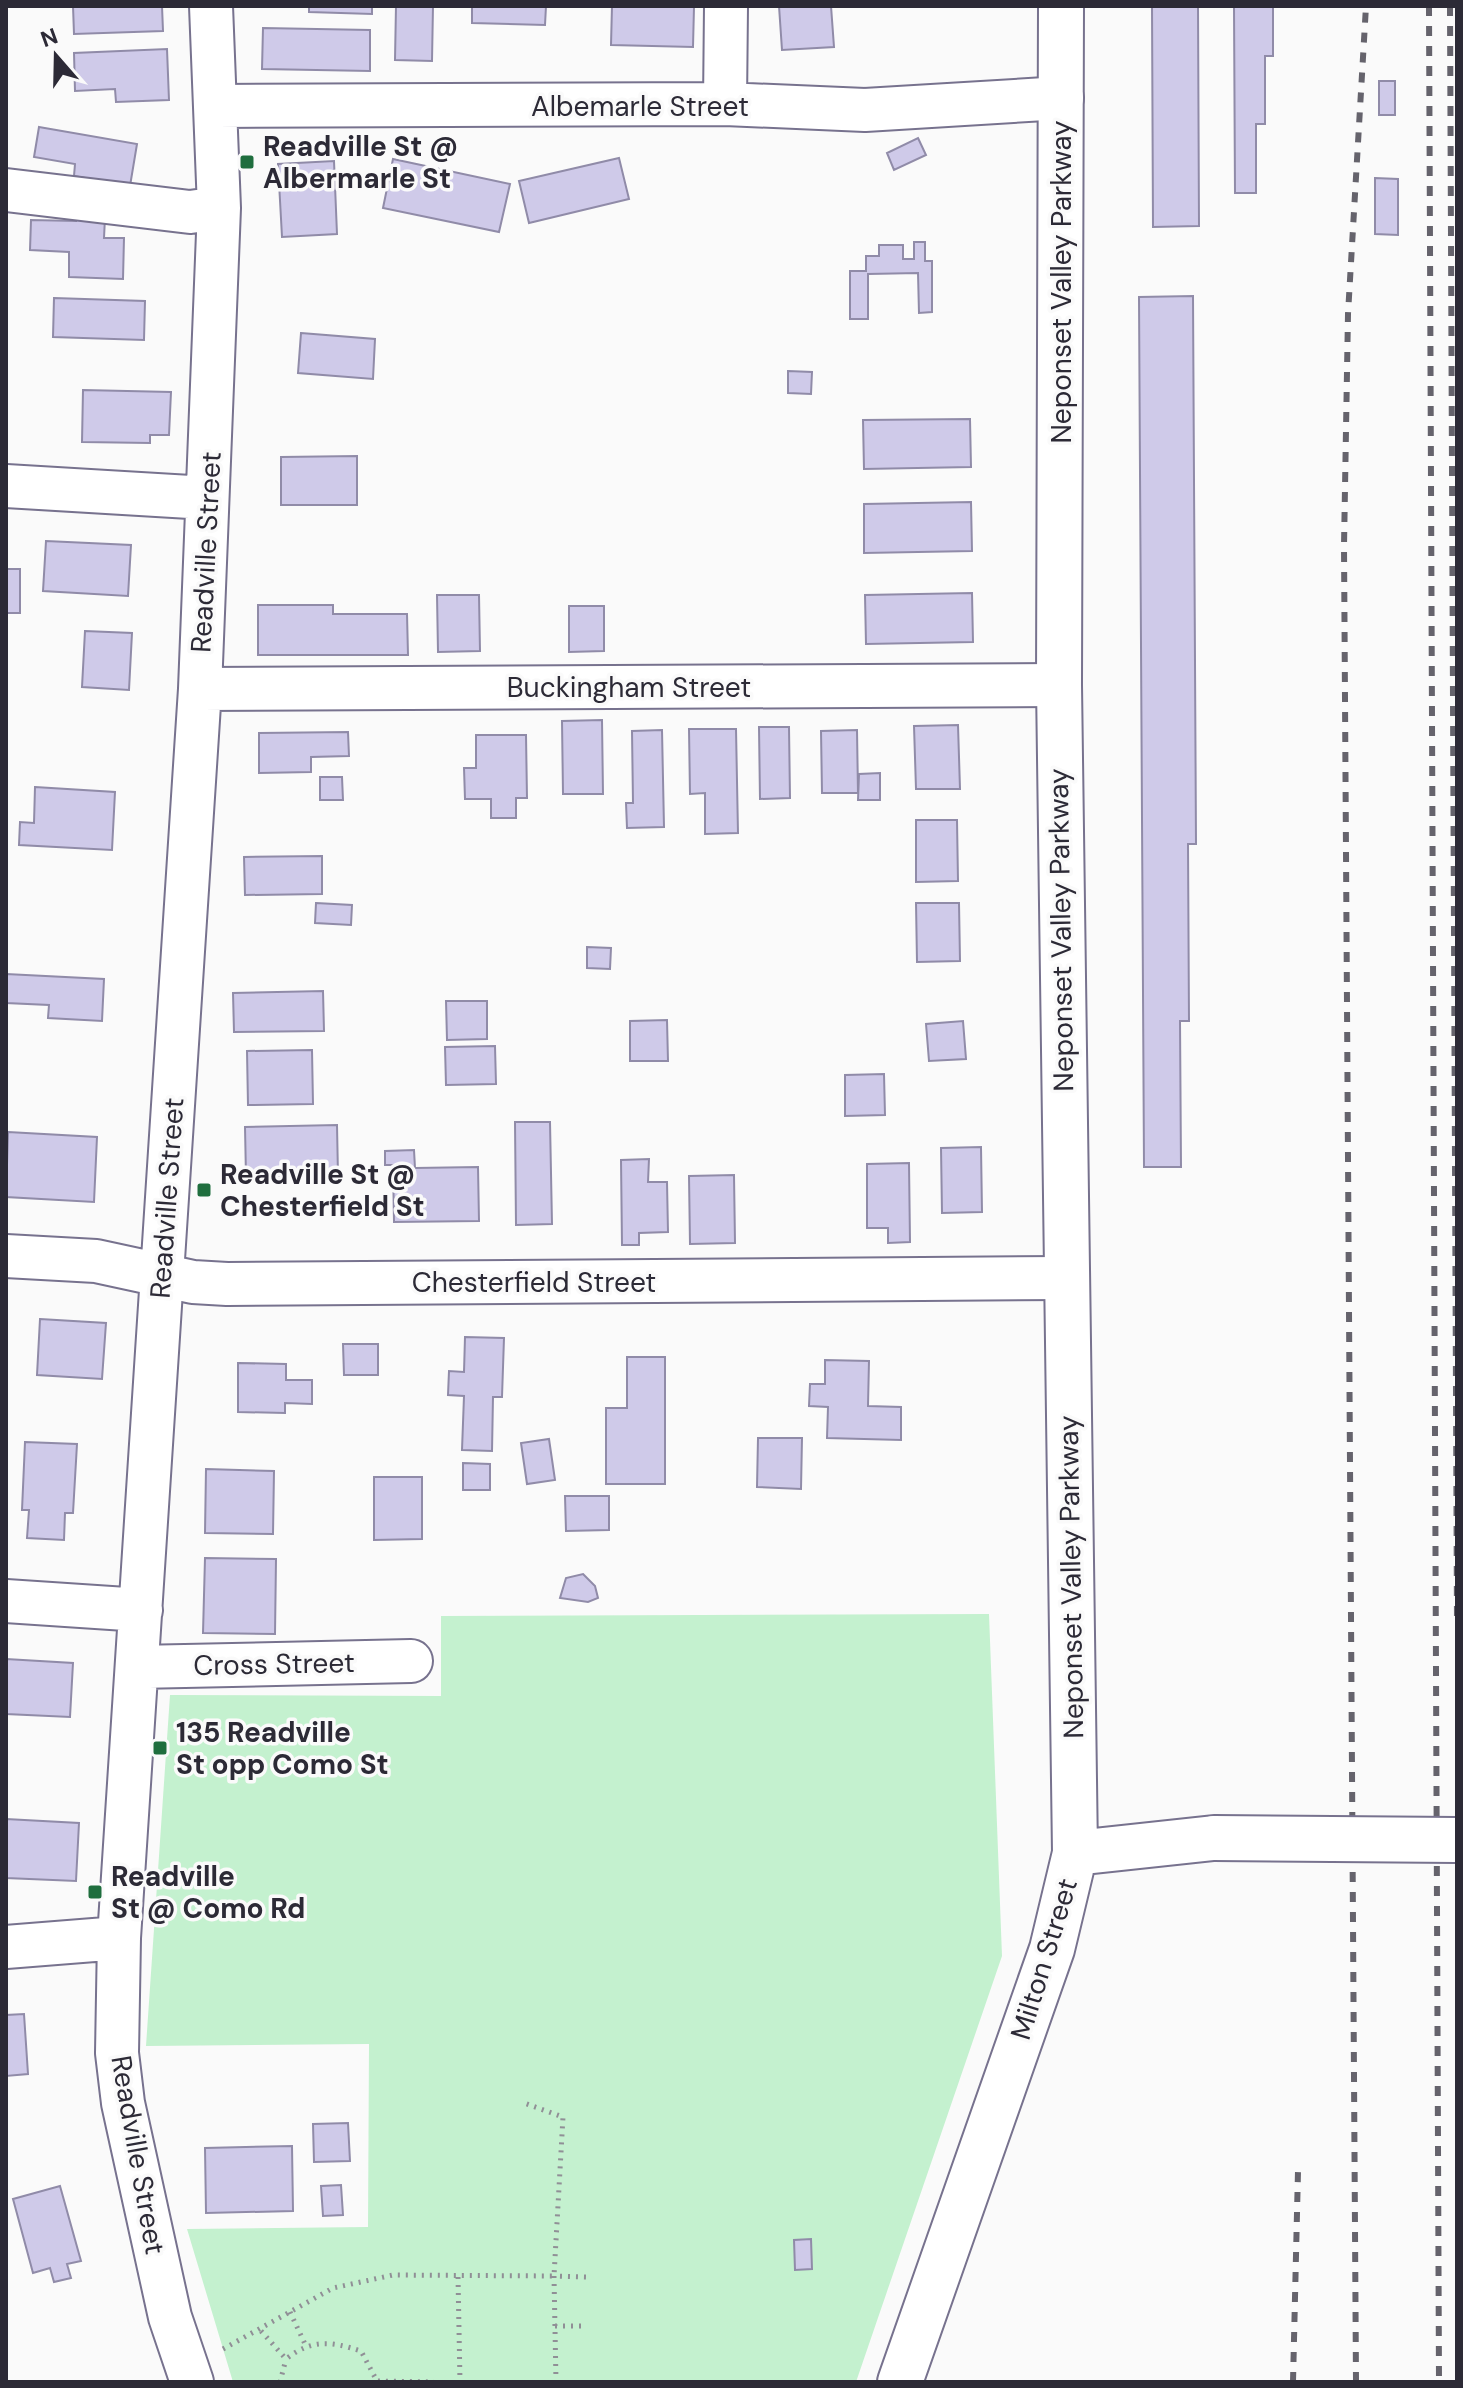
<svg xmlns="http://www.w3.org/2000/svg" width="1463" height="2388" viewBox="0 0 1463 2388" font-family="'DM Sans',sans-serif">
<rect width="100%" height="100%" fill="#fafafa"/>
<path fill="#c4f1cf" d="M989,1614L1002,1956L856,2382H233L187,2229L368,2227L369,2044L146,2046L170,1695L441,1696V1616Z"/>
<path fill="#cfcae9" stroke="#908ba8" stroke-width="2" d="M73,6H162L163,31L74,34Z
M309,6H372V14L309,12Z
M396,6H433L432,61L395,60Z
M472,6H546L545,25L472,23Z
M612,6L694,7L693,47L611,45Z
M779,6H831L834,47L782,50Z
M1152,6H1198L1199,226L1153,227Z
M1234,6H1273V56H1265V124H1256V193H1235Z
M263,28L370,30V71L262,69Z
M167,49L169,100L116,102L115,89L75,91L74,53Z
M1379,81H1395V115H1379Z
M39,127L137,144L130,186L74,176L75,164L34,157Z
M918,138L926,155L894,170L887,153Z
M619,158L629,199L529,223L519,181Z
M393,159L510,184L499,232L383,208Z
M334,161L337,234L282,237L278,164Z
M1375,178L1398,179V235L1375,234Z
M76,216L105,218L104,238H124L123,279L69,277V252L30,250L31,220L76,221Z
M914,242H925V261H932V312L919,313L918,273L868,274V319H850V271H866V256H879V245H903V259H914Z
M1193,296L1196,844H1188L1189,1021H1180L1181,1167H1144L1139,297Z
M54,298L145,301L144,340L53,337Z
M301,333L375,339L373,379L298,373Z
M788,371L812,372L811,394L788,393Z
M83,390L171,392L169,435H150V443L82,442Z
M970,419L971,467L864,469L863,420Z
M357,456V505H281V457Z
M971,502L972,551L864,553V504Z
M46,541L131,545L128,596L43,591Z
M6,569H20V613H6Z
M972,593L973,642L866,644L865,595Z
M437,595H479L480,651L438,652Z
M258,605H333V614H407L408,655H258Z
M569,606H604V651L569,652Z
M85,631L132,633L129,690L82,687Z
M602,720L603,794H563L562,721Z
M958,725L960,789H916L914,726Z
M759,727H789L790,798L760,799Z
M689,729H736L738,833L705,834V793L690,794Z
M662,730L664,827L627,828L626,803H633L632,731Z
M857,730L858,793H822L821,731Z
M348,732L349,756L311,757V772L259,773V733Z
M476,735H526L527,798H516V818H491V799H465L464,768H476Z
M880,773V800H858L859,774Z
M320,777H342L343,800H320Z
M35,787L115,792L112,850L19,845L20,822L34,823Z
M916,820H957L958,881L916,882Z
M322,856V894L245,895L244,857Z
M316,903L352,905L351,925L315,923Z
M916,903H959L960,961L917,962Z
M587,947L611,948L610,969L587,968Z
M6,974L104,979L102,1021L48,1018L49,1005L6,1003Z
M323,991L324,1031L234,1032L233,993Z
M446,1001H487V1039L447,1040Z
M667,1020L668,1061H630V1021Z
M963,1021L966,1059L929,1061L926,1024Z
M495,1046L496,1084L446,1085L445,1047Z
M312,1050L313,1104L248,1105L247,1051Z
M884,1074L885,1115L845,1116V1075Z
M515,1122H550L552,1224L516,1225Z
M337,1125L338,1176L246,1177L245,1127Z
M8,1132L97,1137L94,1202L6,1197Z
M981,1147L982,1212L942,1213L941,1148Z
M414,1150L415,1168L478,1167L479,1221L394,1222L393,1165H385V1151Z
M649,1159L648,1182H667L668,1232L639,1233V1245H622L621,1160Z
M909,1163L910,1242L888,1243V1228H867V1164Z
M734,1175L735,1243L690,1244L689,1176Z
M40,1319L106,1323L102,1379L37,1375Z
M465,1337L504,1338L502,1397H493L492,1451L462,1450L464,1396L448,1395L449,1371L464,1372Z
M343,1344H378V1375H344Z
M627,1357H665V1484H606V1408H627Z
M825,1360L869,1361L868,1406L901,1407V1440L827,1438L828,1407L809,1406L810,1384H825Z
M238,1363L286,1364V1380H312V1404L285,1403V1413L238,1412Z
M758,1438H802L801,1489L757,1487Z
M549,1439L555,1480L527,1484L521,1443Z
M25,1442L77,1444L73,1513H65L64,1540L27,1538L29,1510H22Z
M463,1463L490,1464V1490H463Z
M206,1469L274,1471L273,1534L205,1533Z
M374,1477H422V1539L374,1540Z
M565,1496H609V1530L566,1531Z
M205,1558L276,1559L275,1634L203,1633Z
M583,1574L595,1586L598,1598L588,1602L560,1598L566,1578Z
M6,1659L73,1663L70,1717L6,1714Z
M6,1819L79,1823L76,1881L6,1878Z
M24,2014L28,2074L6,2076V2015Z
M348,2123L350,2161L314,2162L313,2124Z
M292,2146L293,2211L206,2213L205,2148Z
M341,2185L343,2215L323,2216L321,2186Z
M60,2186L81,2261L67,2264L71,2278L54,2282L50,2268L33,2273L13,2199Z
M811,2239L812,2269L795,2270L794,2240Z"/>
<g fill="none" stroke-linecap="round" stroke-linejoin="round">
<defs>
<path id="minor" d="M725,104L726,6
M217,106L725,104L865,110L1062,98
M6,190L190,212L219,208
M6,486L207,498
M200,689L1059,685
M6,1256L96,1261L193,1282L227,1284L1065,1278
M6,1601L141,1610
M137,1667L411,1661
M6,1947L119,1938
M192,2382L170,2317L123,2103L117,2053L119,1938L200,689L219,208L211,6"/>
<path id="major" d="M1075,1853L1214,1838
M900,2382L1052,1949L1075,1853L1059,685L1061,6"/>
</defs>
<use href="#minor" stroke="#77728e" stroke-width="46"/>
<use href="#major" stroke="#77728e" stroke-width="48"/>
<path stroke="#908f96" stroke-width="5" stroke-dasharray="2 6" stroke-linecap="butt" d="M458,2277L460,2382
M290,2312L305,2344
M555,2326H585
M261,2331L286,2359C312,2339 330,2341 361,2351L377,2381L434,2382
M223,2349L333,2288L393,2275L554,2276L563,2117L524,2103
M280,2382L286,2359
M556,2382L554,2276L586,2277"/>
<use href="#minor" stroke="#fff" stroke-width="42"/>
<use href="#major" stroke="#fff" stroke-width="44"/>
<path stroke="#65636c" stroke-width="6" stroke-dasharray="10 10" stroke-linecap="butt" d="M1429,6L1439,2382
M1450,6L1457,1624
M1293,2382L1298,2171
M1356,2382L1344,546L1348,314L1366,6"/>
<defs>
<path id="major-bridge" d="M1214,1838L1457,1840"/>
</defs>
<use href="#major-bridge" stroke="#77728e" stroke-width="48" stroke-linecap="butt"/>
<use href="#major-bridge" stroke="#fff" stroke-width="44"/>
</g>
<g fill="#1f6e3e" stroke="#fafafa" stroke-width="3">
<rect x="239" y="154" width="16" height="16" rx="4"/>
<rect x="196" y="1182" width="16" height="16" rx="4"/>
<rect x="152" y="1740" width="16" height="16" rx="4"/>
<rect x="87" y="1884" width="16" height="16" rx="4"/>
</g>
<g text-anchor="middle" dominant-baseline="central" stroke-width="7" stroke-linejoin="round" paint-order="stroke">
<g font-size="28" fill="#2c2a36" stroke="#fafafa">
<text x="640" y="106">Albemarle Street</text>
<text transform="translate(1061 282) rotate(-90)">Neponset Valley Parkway</text>
<text transform="translate(206 552) rotate(-87)">Readville Street</text>
<text x="629" y="687">Buckingham Street</text>
<text transform="translate(1061 930) rotate(-91)">Neponset Valley Parkway</text>
<text transform="translate(167 1198) rotate(-86)">Readville Street</text>
<text x="534" y="1282">Chesterfield Street</text>
<text transform="translate(1071 1577) rotate(-91)">Neponset Valley Parkway</text>
<text transform="translate(274 1664) rotate(-1)">Cross Street</text>
<text transform="translate(1044 1959) rotate(-73)">Milton Street</text>
<text transform="translate(138 2155) rotate(80)">Readville Street</text>
</g>
<g font-size="28" font-weight="bold" fill="#2c2a36" stroke="#fafafa" text-anchor="start">
<text x="263" y="146">Readville St @<tspan x="263" dy="32">Albermarle St</tspan></text>
<text x="220" y="1174">Readville St @<tspan x="220" dy="32">Chesterfield St</tspan></text>
<text x="176" y="1732">135 Readville<tspan x="176" dy="32">St opp Como St</tspan></text>
<text x="111" y="1876">Readville<tspan x="111" dy="32">St @ Como Rd</tspan></text>
</g>
</g>
<rect width="1463" height="2388" fill="none" stroke="#2c2a36" stroke-width="16"/>
<g transform="translate(56 56) rotate(340)" stroke="#fafafa" stroke-width="6" paint-order="stroke">
<path d="M0-6L14 30L0 20L-14 30Z" fill="#2c2a36"/>
<text y="-12" font-size="22" font-weight="bold" text-anchor="middle" fill="#2c2a36">N</text>
</g>
</svg>
